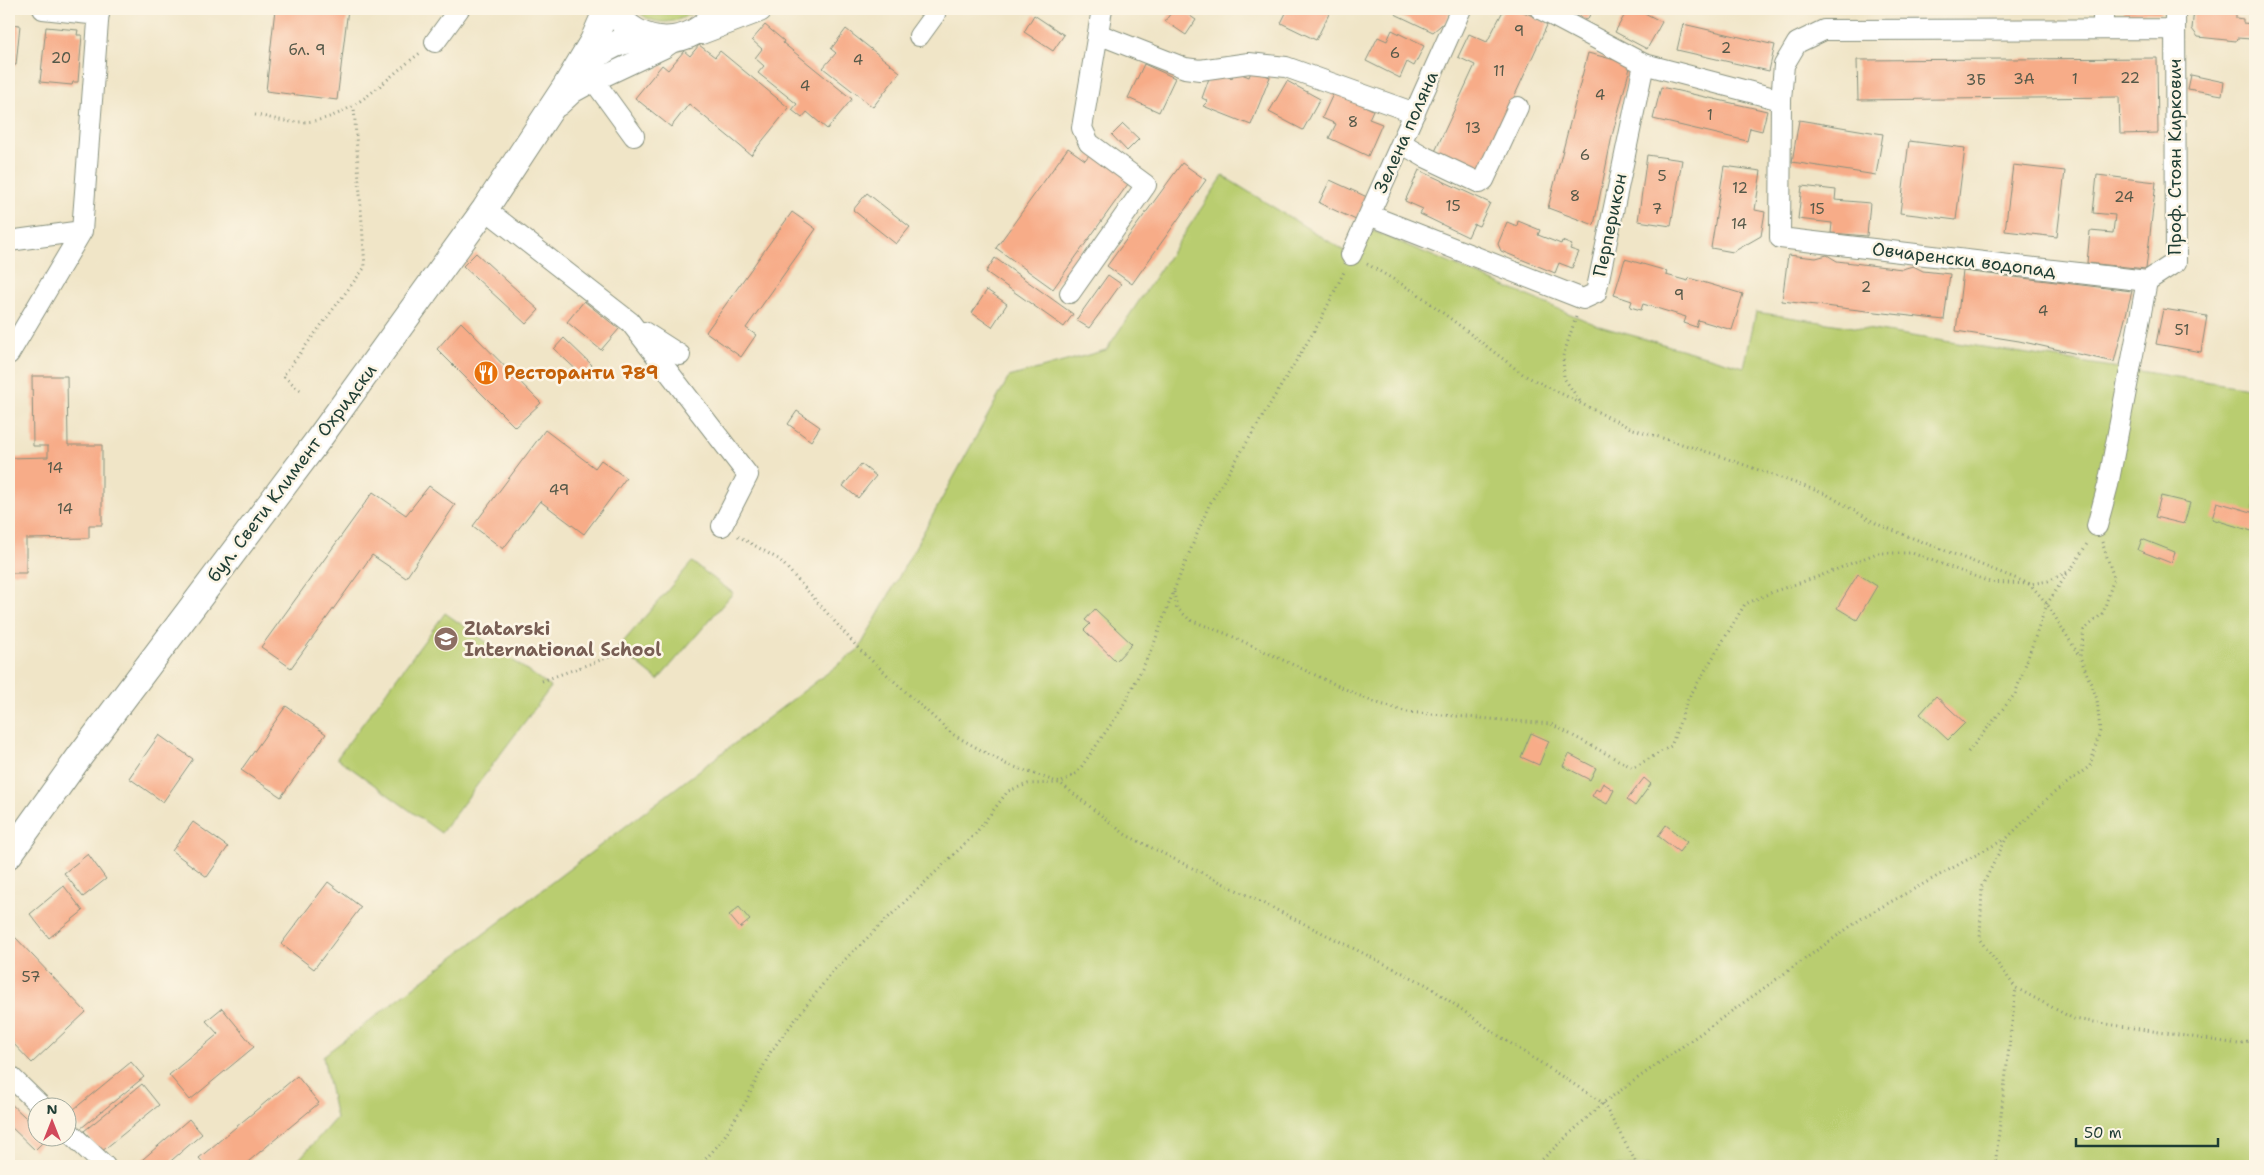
<svg xmlns="http://www.w3.org/2000/svg" width="2264" height="1175" viewBox="0 0 2264 1175" font-family="'Shantell Sans',sans-serif">
<rect width="100%" height="100%" fill="#fcf5e5"/>
<filter id="ink" filterUnits="userSpaceOnUse"><feTurbulence type="fractalNoise" baseFrequency=".02" numOctaves="2"/><feDisplacementMap in="SourceGraphic" scale="10" xChannelSelector="R" yChannelSelector="G"/><feConvolveMatrix kernelMatrix="1 2 1 2 8 2 1 2 1" color-interpolation-filters="sRGB"/></filter>
<filter id="wash" filterUnits="userSpaceOnUse"><feTurbulence type="fractalNoise" baseFrequency=".0096" numOctaves="4" result="noise"/><feDisplacementMap in="SourceGraphic" scale="20" xChannelSelector="R" yChannelSelector="G"/><feGaussianBlur stdDeviation="1.12" result="paint"/><feColorMatrix in="noise" values="0 0 0 0 0 0 0 0 0 0 0 0 0 0 0 0 0 1.4 0 .05"/><feComposite in="paint" operator="in"/></filter>
<g filter="url(#wash)">
<rect width="100%" height="100%" fill="#f0e5c7"/>
<path fill="#b9cd70" stroke="#6c8552" d="M636,9H697C679,24 653,29 636,9Z
M1223,176L1351,255L1364,227L1599,326L1744,367L1756,312L2255,389V1166H293L336,1118L323,1056L859,649L1009,377L1106,350Z
M692,562L733,593L658,680L618,648Z
M445,613L551,687L441,833L337,758Z"/>
<g id="blocks">
<path fill="#f7ac88" d="M275,9H348L337,100L266,91Z
M1174,9H1180L1196,20L1186,35L1165,21Z
M1288,9H1328L1331,10L1316,40L1281,23Z
M1395,9H1451L1447,20L1433,32L1395,14Z
M1504,9H1517L1548,23L1477,178L1432,158L1475,65L1458,57L1469,34L1487,42Z
M1565,9H1593L1587,20Z
M1628,9H1637L1662,22L1647,49L1615,32Z
M2123,9H2160L2161,13H2123Z
M2194,9H2236V18L2243,19V23L2252,24L2251,39L2237,38L2236,41L2198,37L2192,29Z
M1034,15L1064,35L1053,51L1024,32Z
M9,24L20,25L16,65H9Z
M1683,24L1775,45L1769,71L1677,50Z
M765,25L784,41L783,43L852,99L827,129L807,112L802,118L792,110L797,104L758,73L764,66L755,58L762,49L752,40Z
M46,27L78,30L77,35H82L78,82H73L72,85L40,82Z
M846,29L900,72L873,107L823,68L836,53L831,49Z
M1392,30L1424,46L1414,66L1407,62L1400,78L1366,61L1378,37L1387,41Z
M699,45L715,57L720,51L789,108L751,155L689,104L671,127L635,98L662,65L668,70L684,51L690,56Z
M1588,53L1631,64L1612,136L1594,225L1548,208Z
M2157,58L2158,133L2120,134L2119,97L1858,100L1857,60Z
M1144,64L1175,78L1159,112L1128,98Z
M1212,70L1232,78L1234,71L1249,77L1252,70L1270,77L1251,125L1203,106L1208,101L1202,98Z
M2191,75L2224,82L2222,95L2188,89Z
M1287,81L1320,99L1303,130L1269,112Z
M1661,87L1767,111L1762,131L1750,128L1747,141L1653,119Z
M1334,92L1373,110L1369,119L1382,124L1368,156L1329,138L1336,124L1322,118Z
M1799,120L1883,134L1876,175L1792,162Z
M1123,124L1139,139L1127,151L1112,135Z
M1909,141L1965,148L1956,220L1900,213Z
M1068,148L1085,160L1094,149L1133,177L1053,289L996,248Z
M1647,155L1682,160L1671,226L1638,221Z
M1182,163L1206,180L1132,284L1107,266Z
M2013,165L2065,171L2057,237L2005,231Z
M1724,166L1761,171L1755,210L1765,212L1761,236L1733,252L1711,248Z
M1419,170L1490,203L1479,226L1474,224L1468,237L1420,214L1423,209L1405,201Z
M2097,175L2156,182L2146,269L2087,263L2090,231L2113,233L2115,215L2093,213Z
M1330,180L1367,197L1356,220L1319,203Z
M1802,186L1836,190L1835,200L1870,203L1867,236L1831,233L1832,223L1798,219Z
M867,193L910,227L896,244L853,210Z
M792,212L816,229L746,328L756,335L741,357L706,332Z
M1518,221L1540,230L1538,235L1561,244L1562,241L1572,245L1570,249L1579,252L1572,268L1559,263L1555,273L1501,251L1498,244L1507,222L1517,226Z
M476,253L539,310L526,324L463,266Z
M1788,255L1816,258L1827,255L1837,261L1902,269L1913,266L1923,271L1950,274L1944,320L1782,301Z
M995,258L1073,314L1064,327L986,272Z
M1625,259L1667,271L1666,275L1688,281L1689,278L1743,294L1732,330L1698,320L1696,327L1684,323L1686,317L1643,304L1641,310L1630,307L1632,301L1614,295Z
M1963,271L2132,291L2114,362L2019,341L1956,331Z
M1108,275L1121,284L1089,328L1076,320Z
M987,290L1007,304L992,327L972,313Z
M584,301L619,329L601,350L567,322Z
M2163,309L2207,316L2201,352L2156,344Z
M461,322L541,403L515,427L437,349Z
M564,338L592,365L582,375L554,349Z
M32,376H67L68,445H102V525H89V538L26,539V573H9V458L48,457V446H33Z
M797,411L820,427L811,441L788,424Z
M545,430L595,468L601,460L626,478L584,534L540,501L503,549L473,526Z
M861,464L876,476L858,498L843,486Z
M429,486L455,505L406,578L372,555L291,668L261,647L373,492L406,515Z
M2161,496L2190,503L2184,524L2155,517Z
M2217,502L2255,513V532L2212,519Z
M2142,539L2175,552L2171,563L2138,550Z
M1858,574L1877,586L1857,620L1837,608Z
M1095,609L1132,644L1116,661L1084,630L1090,624L1085,620Z
M1936,696L1965,723L1948,740L1920,714Z
M286,706L326,734L281,797L241,770Z
M1531,733L1549,741L1539,765L1521,757Z
M159,735L193,759L163,802L129,778Z
M1569,754L1596,768L1590,780L1563,766Z
M1644,778L1651,784L1635,806L1627,800Z
M1603,783L1614,790L1607,804L1592,796L1596,789L1599,791Z
M193,822L228,847L207,877L172,851Z
M1666,825L1687,842L1679,852L1658,836Z
M88,854L106,879L83,897L64,873Z
M328,882L361,907L314,969L281,944Z
M64,886L83,911L49,938L30,914Z
M739,907L750,920L740,928L729,915Z
M15,937L86,1012L32,1063L9,1039V943Z
M222,1008L254,1047L190,1100L169,1075L218,1034L206,1021Z
M131,1062L144,1077L80,1129L68,1114Z
M297,1076L319,1103L243,1166H206L199,1158Z
M142,1084L159,1105L101,1152L84,1131Z
M9,1102L38,1129V1138H47L35,1150L9,1125Z
M189,1119L202,1134L165,1166H135Z"/>
</g>
</g>
<g filter="url(#ink)">
<use href="#blocks" fill-opacity="0" stroke="#88917e" stroke-width="1"/>
<g fill="none" stroke-linecap="round" stroke-linejoin="round">
<defs>
<path id="minor" d="M43,9L99,15
M1540,9L1644,64L1781,100
M2103,9V29
M1098,34L1185,68L1200,70L1249,63L1286,67L1415,113
M919,36L935,14L933,9
M435,42L459,9
M594,81L634,136
M559,106L574,92L594,81L664,48L677,39
M1401,143L1425,157L1480,183L1484,180L1518,107
M485,209L630,322L748,475L722,526
M1369,215L1583,299L1596,293L1644,64
M9,241L82,231
M1351,255L1461,9
M2147,281L1780,238L1781,100L1784,65L1797,43L1824,30L2175,29
M1070,293L1146,185L1089,143L1082,128L1102,9
M644,332L680,355
M9,354L82,231L99,9
M2097,526L2108,485L2147,281L2176,262L2175,9
M9,1075L43,1108
M68,1131L105,1166"/>
<path id="major" d="M613,9C637,49 694,50 718,9
M701,31L759,9
M584,67C604,47 622,37 651,39
M9,855L80,756L315,444L485,209L566,86L593,41L607,9"/>
</defs>
<use href="#minor" stroke="#88917e" stroke-width="22"/>
<use href="#major" stroke="#88917e" stroke-width="28"/>
<path stroke="#88917e" stroke-width="3" stroke-dasharray="1 4" stroke-linecap="butt" d="M255,115C269,117 286,123 300,122C350,122 383,80 420,53
M1367,264L1417,293L1524,375L1630,428L1714,454L1826,494L1877,524L2030,584L2047,604L2080,657
M1576,317L1563,356L1564,378L1581,403
M300,390L283,376L365,267L354,107
M738,536L780,560L859,649L952,734L1006,764L1060,783L1126,835L1427,985L1496,1034L1603,1103L1638,1166
M2102,542L2114,578L2103,613L2084,630L2080,657L2097,699L2100,731L2090,766L2051,795L2006,839L1982,886L1980,940L2016,988L2074,1019L2238,1044L2255,1039
M1174,592L1177,608L1190,620L1227,634L1371,701L1407,712L1551,724L1633,768L1671,746L1688,699L1745,604L1775,591L1820,576L1877,553H1912L1990,582L2030,584L2048,581L2070,571L2088,542
M542,681L623,652
M1968,752L2015,694L2047,604L2069,571
M699,1166L721,1142L746,1101L771,1051L833,971L975,834L1008,791L1028,784L1060,783L1077,773L1121,710L1152,649L1174,590L1209,505L1319,323L1344,272
M1535,1166L1603,1103L1865,916L2005,839
M1995,1166L2016,988"/>
<use href="#minor" stroke="#fff" stroke-width="20"/>
<use href="#major" stroke="#fff" stroke-width="26"/>
</g>
</g>
<defs>
<symbol id="restaurant-disc" viewBox="-11 -11 22 22"><circle r="9.5" fill="#e8710a" stroke="#fcf5e5"/><path d="M-5-6h1v4h1v-4h1v4h1v-4h1v5L-1.5 .5V6h-2V.5L-5-1ZM5-6V6H3V1.5H1.5Q1.5-4 5-6Z" fill="#fff"/></symbol>
<symbol id="school-disc" viewBox="-11 -11 22 22"><circle r="9.5" fill="#8d6e63" stroke="#fcf5e5"/><path d="M0-5L7-2L0 1L-7-2ZM-4 1L0 2.5L4 1V4Q0 6-4 4Z" fill="#fff"/></symbol>
</defs>
<g fill-rule="evenodd">
<use href="#restaurant-disc" x="472" y="359" width="28" height="28"/>
<use href="#school-disc" x="432" y="625" width="28" height="28"/>
</g>
<g text-anchor="middle" dominant-baseline="central" stroke-width="5" stroke-linejoin="round" paint-order="stroke">
<g font-size="15" fill="#555949">
<text x="1519" y="31">9</text>
<text x="1726" y="48">2</text>
<text x="307" y="50">бл. 9</text>
<text x="1395" y="53">6</text>
<text x="61" y="58">20</text>
<text x="858" y="60">4</text>
<text x="1499" y="71">11</text>
<text x="2130" y="78">22</text>
<text x="2024" y="79">3А</text>
<text x="2075" y="79">1</text>
<text x="1976" y="80">3Б</text>
<text x="805" y="86">4</text>
<text x="1600" y="95">4</text>
<text x="1710" y="115">1</text>
<text x="1353" y="122">8</text>
<text x="1473" y="128">13</text>
<text x="1585" y="155">6</text>
<text x="1662" y="176">5</text>
<text x="1740" y="188">12</text>
<text x="1575" y="196">8</text>
<text x="2124" y="197">24</text>
<text x="1453" y="206">15</text>
<text x="1657" y="209">7</text>
<text x="1817" y="209">15</text>
<text x="1739" y="224">14</text>
<text x="1866" y="287">2</text>
<text x="1679" y="295">9</text>
<text x="2043" y="311">4</text>
<text x="2182" y="330">51</text>
<text x="55" y="468">14</text>
<text x="559" y="490">49</text>
<text x="65" y="509">14</text>
<text x="31" y="977">57</text>
</g>
<g font-size="18" fill="#1f3d34" stroke="#fcf5e5">
<text transform="translate(1406 132) rotate(-66)">Зелена поляна</text>
<text transform="translate(2175 157) rotate(-90)">Проф. Стоян Киркович</text>
<text transform="translate(1610 225) rotate(-78)">Перперикон</text>
<text transform="translate(1964 260) rotate(7)">Овчаренски водопад</text>
<text transform="translate(292 473) rotate(-53)">бул. Свети Климент Охридски</text>
</g>
<g font-size="18" font-weight="bold" fill="#c56008" stroke="#fcf5e5" text-anchor="start">
<text x="504" y="373">Ресторанти 789</text>
</g>
<g font-size="18" font-weight="bold" fill="#785e54" stroke="#fcf5e5" text-anchor="start">
<text x="464" y="629">Zlatarski<tspan x="464" dy="21">International School</tspan></text>
</g>
</g>
<rect width="2264" height="1175" fill="none" stroke="#fcf5e5" stroke-width="30"/>
<g transform="translate(52 1122)"><circle r="24" fill="#fcf5e5" stroke="#a4ab9e"/>
<path d="M0-4L9 19L0 12L-9 19Z" fill="#d1495b"/>
<text y="-8" font-size="14" font-weight="bold" text-anchor="middle" fill="#1f3d34">N</text>
</g>
<path d="M2076 1138v8h142v-8" fill="none" stroke="#1f3d34" stroke-width="2.5"/>
<text x="2084" y="1138" font-size="15" fill="#1f3d34" stroke="#fcf5e5" stroke-width="4" paint-order="stroke">50 m</text>
</svg>
